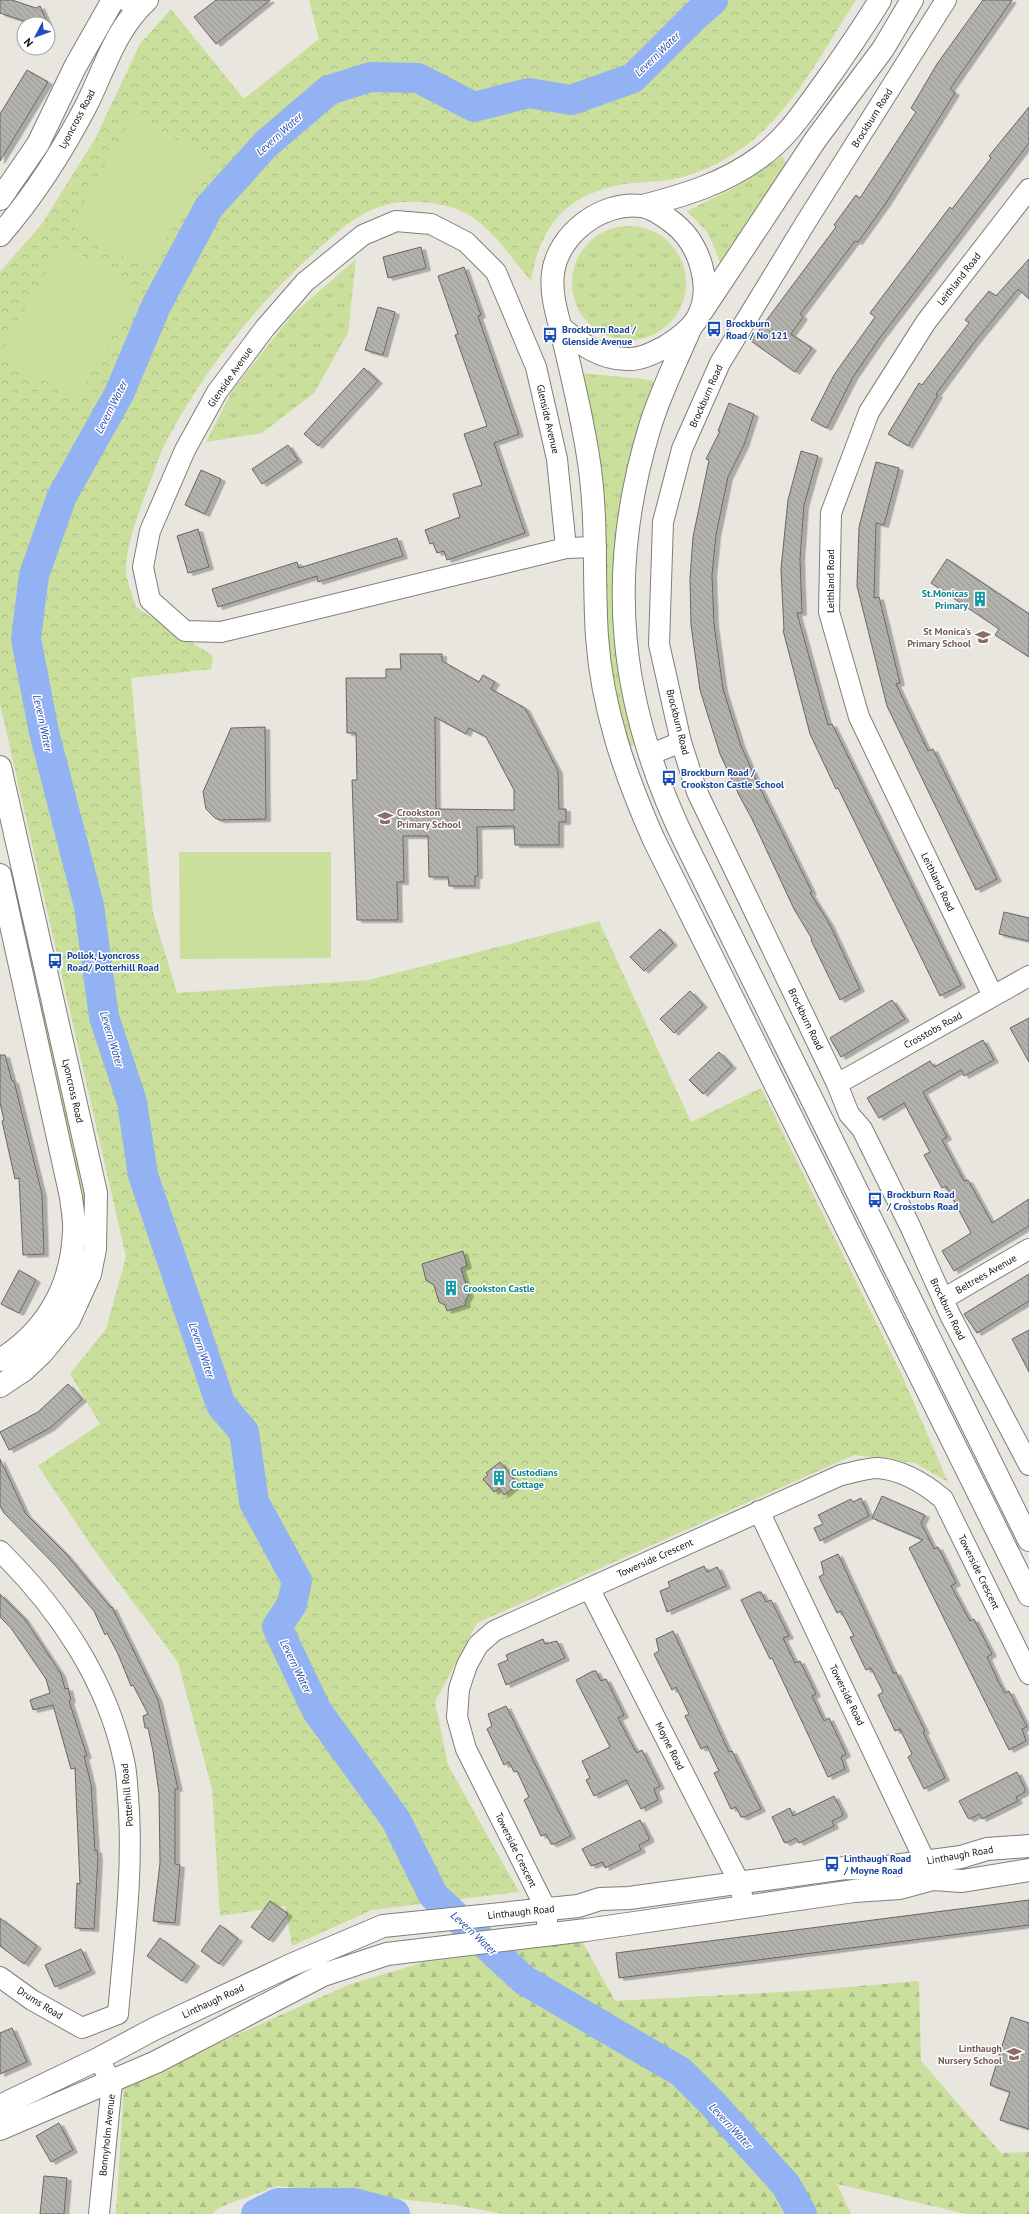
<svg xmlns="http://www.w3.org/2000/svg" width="1029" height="2214" viewBox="0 0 1029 2214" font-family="'PT Sans',sans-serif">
<defs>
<pattern id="grass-tufts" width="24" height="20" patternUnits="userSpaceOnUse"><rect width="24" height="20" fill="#c9df9b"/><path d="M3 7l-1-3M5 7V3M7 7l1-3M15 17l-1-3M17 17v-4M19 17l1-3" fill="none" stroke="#acbe84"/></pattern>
<pattern id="forest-firs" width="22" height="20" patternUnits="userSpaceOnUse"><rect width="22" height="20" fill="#c9df9b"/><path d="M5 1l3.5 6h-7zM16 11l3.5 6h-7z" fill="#acbe84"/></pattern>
<pattern id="park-crowns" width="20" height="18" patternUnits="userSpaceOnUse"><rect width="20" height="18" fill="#c9df9b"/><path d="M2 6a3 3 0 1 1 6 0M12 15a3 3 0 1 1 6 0" fill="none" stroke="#acbe84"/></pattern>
<pattern id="building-back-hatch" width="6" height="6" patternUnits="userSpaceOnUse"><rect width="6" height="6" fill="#b3b1ab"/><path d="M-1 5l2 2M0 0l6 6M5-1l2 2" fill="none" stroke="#999792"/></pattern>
<filter id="shadow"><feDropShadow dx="4.5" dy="2.5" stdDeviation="0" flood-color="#0004"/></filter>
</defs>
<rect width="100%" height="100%" fill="#e8e6df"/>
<path fill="url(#grass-tufts)" d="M782,156L787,165L721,264L708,233L687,211L738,186Z
M572 283a57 57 0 1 1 114 0a57 57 0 1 1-114 0Z
M356,259L348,333L314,393L262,433L206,442L232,391L292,315Z
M581,373L644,379L653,381L654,388C604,506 604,622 635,744L627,747L610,667L606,609L605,527L602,490Z
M10,872H13L43,996L37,997Z
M44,1002L89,1193L92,1229L80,1285L68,1311L41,1348L22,1365L0,1380V1371L36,1343L61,1307L73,1282L85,1229L82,1194L38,1003Z"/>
<path fill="url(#forest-firs)" d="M582,1941L615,2001L801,1991L919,1981L921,2061L1001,2153L1029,2152V2214H967L837,2184L851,2214H504L455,2205L277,2186L218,2208L212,2214H116L124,2085L348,1985L424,1962Z"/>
<path fill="url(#park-crowns)" d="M309,0H856C824,49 793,111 745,146C725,161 699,174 674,179C654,183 633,181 614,186C562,198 539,231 531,281C506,252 483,212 443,205C424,201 400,200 382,206C356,214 335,234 315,252C256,305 206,368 168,438C158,456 153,477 145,495C138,515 125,550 126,571C127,583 133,596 136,607L213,656L211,669L131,678L153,913L177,993L369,980L599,921L691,1122L761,1088L900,1371L948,1482L915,1463L854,1455L477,1623L435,1702L448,1765L519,1892L372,1910L292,1946L285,1906L220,1916L212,1789L178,1662L95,1551L38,1466L100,1424L70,1374L106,1329L126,1257L0,704V272L41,225L95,139L140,44L171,9L244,99L319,39Z"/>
<path fill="#c9df9b" d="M134,115L212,160L149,270L71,226Z
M62,244L140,289L77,399L0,355Z
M179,852H331V958L180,959Z"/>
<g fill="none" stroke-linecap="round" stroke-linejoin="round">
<path stroke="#92b2f4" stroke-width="30" d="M713,0L695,16L633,78L571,100L529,93L474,107L418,78L371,77L329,90L266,144L209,207L156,306L119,394L62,496L34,575L26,639L44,732L89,906L104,1017L132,1102L143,1175L221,1405L244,1432L254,1502L297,1581L292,1604L277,1627L317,1711L396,1820L433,1895L524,1980L681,2072L712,2103L786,2185L802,2214
M256,2214L278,2203H354L395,2214"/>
</g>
<path fill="url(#building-back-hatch)" stroke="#686761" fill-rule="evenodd" filter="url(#shadow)" d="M0,0H12L36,8L40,6L48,24H33L0,13Z
M216,0H270L216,44L194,17Z
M983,0H1012L950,89L955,93L886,203L858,242L855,241L800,314L803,317L791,334L812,348L795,372L751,341L836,227L834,225L856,195L860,198L916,112L911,108L937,64Z
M27,70L48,82L0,161V114Z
M1029,107V143L879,339L853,377L827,428L811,420L834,375L875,317L870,313L950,207L952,209L991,158L989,156Z
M421,247L426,268L388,278L383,257Z
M1029,259V299L1018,289L973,344L936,394L938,395L908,446L888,434L919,383L922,385L969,323L965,320L989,291L996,296Z
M464,267L481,315L478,316L519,434L494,443L525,533L447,560L444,551L437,553L433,543L430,544L425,530L460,517L453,494L482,485L464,434L487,426L455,335L458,334L438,276Z
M378,307L395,312L383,355L365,350Z
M364,368L378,381L318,446L304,434Z
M729,403L754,414L744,445L728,477L716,535L712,575L714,624L723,689L741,746L759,786L812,892L810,893L829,923L860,989L840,1000L811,940L812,939L794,909L752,819L739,795L720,754L700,690L691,625L690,578L693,537L709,460L706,459L720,431H718Z
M288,445L298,460L262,484L252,469Z
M801,451L818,456L804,505L800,559L802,613H797L828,725L832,724L961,985L940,996L838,788L836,789L810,734L783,630H784L781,569L788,500Z
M876,462L899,468L884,525L876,523L874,598L879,597L900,683L896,684L928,751L933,749L997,879L976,890L887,706L857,586L859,527Z
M201,470L221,479L205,514L185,505Z
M198,529L209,567L188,573L177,536Z
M397,538L403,556L318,582L317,576L218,607L212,589L297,562L299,568Z
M947,559L1029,614V657L995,635L999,629L931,583Z
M400,654H442V661L479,682L483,675L495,682L491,689L525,708L558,771L559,809H566V822H559V845H515L514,826L477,827L478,876H475V886H449L448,877H429L428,836H403L404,882H397L398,920H357L352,780H357L356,733H347L346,678H386V669H401ZM435,717L466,734L469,728L486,737L514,790V810L436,809Z
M265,727L266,819L220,820L215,818L206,809L203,792L231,728Z
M1004,912L1029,918V941L999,934Z
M660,929L673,943L644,971L630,957Z
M690,991L703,1005L674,1033L660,1019Z
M892,1000L905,1019L841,1057L830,1038Z
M1029,1018V1062L1010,1028Z
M983,1040L994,1060L964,1076L961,1070L923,1092L947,1137L942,1140L964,1181L968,1180L992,1223L1029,1199V1226L954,1271L942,1251L971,1233L946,1186L942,1188L924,1155L930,1152L904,1103L879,1118L867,1098L930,1061L934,1067Z
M719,1052L732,1066L703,1094L689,1080Z
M0,1055H5L12,1081H14L42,1194L44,1254L23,1255L19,1178L15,1179L2,1121L4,1120L0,1103Z
M463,1251L467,1266L461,1268L469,1295L465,1301L466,1305L447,1311L445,1305L439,1302L434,1285L426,1280L422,1264Z
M19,1270L36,1280L19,1313L1,1304Z
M1029,1274V1301L977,1333L964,1314Z
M1029,1330V1372L1012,1339Z
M68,1384L82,1399L50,1428L9,1450L0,1432L38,1412Z
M0,1459L26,1514L66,1554L111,1608L112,1607L158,1700L178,1789H175V1864L180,1865L175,1923L153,1921L160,1863L159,1793L153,1751L148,1728H145L143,1716L148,1714L133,1685L131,1686L118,1654L107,1633L105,1635L94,1611L55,1565L4,1513L0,1506Z
M500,1462L518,1484L504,1495L499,1488L494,1492L483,1479L488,1475L486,1473Z
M882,1496L925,1515L921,1523L934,1549L938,1547L956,1583L951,1586L970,1621L974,1619L992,1654L987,1657L999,1683L1005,1693L1009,1691L1027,1727L1022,1729L1026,1741L1009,1750L909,1548L923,1540L872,1518Z
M861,1498L869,1516L820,1541L814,1528L823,1524L818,1515L851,1499L853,1502Z
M838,1554L894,1674L896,1672L925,1731L923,1732L945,1778L924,1789L908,1757L912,1754L900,1729L895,1731L878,1695L883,1692L871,1668L866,1670L850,1637L854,1636L841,1611L837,1613L819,1577L824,1574L821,1562Z
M704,1566L707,1572L717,1567L718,1568L726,1586L667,1612L660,1591L670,1587L668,1582Z
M758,1592H761L766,1602L771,1600L789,1636L783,1638L795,1663L800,1661L816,1694L812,1696L824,1721L829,1718L846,1754L841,1757L845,1769L828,1777L772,1658L770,1659L741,1600Z
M0,1594L24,1618L61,1674L65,1689L68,1688L71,1700L69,1701L87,1756H84L91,1784L95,1851L97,1850L98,1858L94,1929L75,1928L77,1883L80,1884L75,1768L71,1769L53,1705L33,1710L30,1700L50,1693L46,1679L11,1628L0,1617Z
M673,1631L729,1752L732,1751L761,1809L744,1817H741L736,1807L731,1809L714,1773L719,1771L707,1746L701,1749L685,1716L689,1714L676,1687L672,1690L654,1654L659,1651L656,1639Z
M543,1639L545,1644L557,1641L565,1658L506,1685L498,1664L508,1660L506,1655Z
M593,1671H596L601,1681L606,1679L624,1715L618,1718L631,1743L637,1753L642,1750L660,1786L654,1789L658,1800L641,1809L626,1780L594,1796L586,1780L590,1778L582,1761L610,1747L576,1680Z
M506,1706L571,1836L554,1844H551L546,1834L541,1836L524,1800L529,1797L517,1771L514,1772L509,1762L504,1765L487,1729L492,1726L488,1714Z
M1017,1772L1025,1789V1792L1016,1797L1018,1801L982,1819L979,1814L970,1819L968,1818L959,1801Z
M834,1796L843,1813L842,1816L832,1821L834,1826L799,1843L796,1838L786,1843L784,1842L772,1817L790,1808L793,1816Z
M640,1820L649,1837V1840L639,1845L641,1850L605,1868L603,1862L591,1866L582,1849Z
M1029,1900V1925L619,1978L616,1953Z
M270,1901L288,1914L269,1940L251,1927Z
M0,1918L37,1946L24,1964L0,1946Z
M220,1925L238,1939L219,1964L201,1951Z
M160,1938L195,1964L182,1981L147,1956Z
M81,1949L91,1971L55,1987L45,1965Z
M1011,2017L1029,2023V2129L1000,2120L1010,2092L990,2085Z
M12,2028L27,2062L0,2074V2033Z
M59,2123L73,2150L51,2162L36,2136Z
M44,2176L67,2178L64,2214H40Z"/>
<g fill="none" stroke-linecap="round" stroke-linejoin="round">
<defs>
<path id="street" d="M125,0L138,8
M946,0L806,222L720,363L682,449L663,522L659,644L681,742L697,792L837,1084L849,1114L862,1129L910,1226L950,1315L1029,1465
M566,548L557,459L536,367L496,272L466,242L431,224L396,221L363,235L305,282L265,328L217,392L185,450L150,531L143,567L150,600L185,631L221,632L566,548L596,547
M649,755L681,742
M993,996L859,717L829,612L831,513L869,412L926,322L1029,189
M837,1084L1029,976
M943,1299L1029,1249
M759,1511L932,1876
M0,1551C58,1608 107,1680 124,1761C127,1773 127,1785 128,1797C134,1869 124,1942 118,2014L82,2028L32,2000L0,1977
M589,1588L740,1884L744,1907
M548,1933L546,1909L466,1749L457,1717L459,1689L467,1665L478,1645L494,1631L841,1475C852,1473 866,1468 878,1468C903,1470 924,1483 943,1499L1029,1674
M98,2059L112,2082L99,2214"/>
<path id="secondary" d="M0,199L38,144L75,67L113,0
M643,206C685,195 725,183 760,157C788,137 806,108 826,81C845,54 863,28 880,0
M0,235C34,196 63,150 87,104C105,67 116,28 147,0
M702,311L816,139L883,49L912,0
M560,327C580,343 600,359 627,359C640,360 653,353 665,347C677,339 691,330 698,317C714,286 699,242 672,222C664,216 652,207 641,206C602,201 558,234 553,273C550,296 559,320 564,342C573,380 582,417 588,456C598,516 593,576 597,637C602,708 625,775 654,840L1029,1595
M690,329C676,362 659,395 649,430C605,577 619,705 685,842L1029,1540
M0,767L96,1193L95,1249L90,1274L69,1320L42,1353L24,1370L0,1386
M0,875L71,1197C72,1208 75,1220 74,1231C72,1286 47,1331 0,1360
M0,2106L98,2059L154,2029L291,1965L383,1926L578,1906L600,1899L629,1898L845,1868L872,1869L961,1857L987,1849L1029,1846
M0,2129L156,2062L323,1975L387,1954L586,1930L854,1891L900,1888L933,1879L962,1881L1029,1870"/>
</defs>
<use href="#street" stroke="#7f7e78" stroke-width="22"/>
<use href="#secondary" stroke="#7f7e78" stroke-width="24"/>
<use href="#street" stroke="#fff" stroke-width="20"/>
<use href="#secondary" stroke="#fff" stroke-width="22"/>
</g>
<defs>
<symbol id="bus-bare" viewBox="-9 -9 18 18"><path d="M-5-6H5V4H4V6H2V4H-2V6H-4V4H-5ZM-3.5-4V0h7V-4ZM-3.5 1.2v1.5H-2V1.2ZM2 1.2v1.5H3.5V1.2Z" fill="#1a4fb4" stroke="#fff" stroke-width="2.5" paint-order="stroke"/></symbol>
<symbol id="building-bare" viewBox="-9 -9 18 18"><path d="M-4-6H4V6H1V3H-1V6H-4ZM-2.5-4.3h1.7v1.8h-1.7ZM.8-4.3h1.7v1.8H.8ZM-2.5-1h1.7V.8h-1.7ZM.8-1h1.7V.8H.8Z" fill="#0f9aa8" stroke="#fff" stroke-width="2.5" paint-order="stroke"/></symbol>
<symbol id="school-bare" viewBox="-9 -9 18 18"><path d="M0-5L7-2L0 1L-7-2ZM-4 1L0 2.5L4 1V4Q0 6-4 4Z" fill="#8d6e63" stroke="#fff" stroke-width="2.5" paint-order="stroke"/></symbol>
</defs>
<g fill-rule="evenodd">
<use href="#bus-bare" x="703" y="318" width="22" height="22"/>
<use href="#bus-bare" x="539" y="324" width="22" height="22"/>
<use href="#building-bare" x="969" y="588" width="22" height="22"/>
<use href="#school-bare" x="972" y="626" width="22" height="22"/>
<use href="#bus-bare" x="658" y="767" width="22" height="22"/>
<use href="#school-bare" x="374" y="807" width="22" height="22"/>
<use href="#bus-bare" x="44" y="950" width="22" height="22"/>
<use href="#bus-bare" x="864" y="1189" width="22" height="22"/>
<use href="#building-bare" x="440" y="1277" width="22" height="22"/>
<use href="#building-bare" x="488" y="1467" width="22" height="22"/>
<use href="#bus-bare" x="821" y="1853" width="22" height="22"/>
<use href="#school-bare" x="1003" y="2043" width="22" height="22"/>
</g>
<g text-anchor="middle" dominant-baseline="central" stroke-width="3" stroke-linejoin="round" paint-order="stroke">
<g font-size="10" fill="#12110f" stroke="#fff">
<text transform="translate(872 118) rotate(-58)">Brockburn Road</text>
<text transform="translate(77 119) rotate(-62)">Lyoncross Road</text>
<text transform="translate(959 279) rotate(-52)">Leithland Road</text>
<text transform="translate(230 377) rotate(-55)">Glenside Avenue</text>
<text transform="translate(706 396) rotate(-66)">Brockburn Road</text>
<text transform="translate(548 419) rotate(77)">Glenside Avenue</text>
<text transform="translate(830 581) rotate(-90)">Leithland Road</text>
<text transform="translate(678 722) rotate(76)">Brockburn Road</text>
<text transform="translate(938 882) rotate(64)">Leithland Road</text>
<text transform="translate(806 1019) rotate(64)">Brockburn Road</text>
<text transform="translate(933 1030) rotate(-29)">Crosstobs Road</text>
<text transform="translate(73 1091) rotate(77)">Lyoncross Road</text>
<text transform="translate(986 1274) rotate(-30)">Beltrees Avenue</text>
<text transform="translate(948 1309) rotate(64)">Brockburn Road</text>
<text transform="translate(655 1558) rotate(-24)">Towerside Crescent</text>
<text transform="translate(979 1572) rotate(64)">Towerside Crescent</text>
<text transform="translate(847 1695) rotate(64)">Towerside Road</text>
<text transform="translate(670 1746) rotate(63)">Moyne Road</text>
<text transform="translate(127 1795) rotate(-95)">Potterhill Road</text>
<text transform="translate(516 1850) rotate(64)">Towerside Crescent</text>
<text transform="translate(960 1855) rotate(-10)">Linthaugh Road</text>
<text transform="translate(521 1912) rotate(-6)">Linthaugh Road</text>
<text transform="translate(213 2001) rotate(-25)">Linthaugh Road</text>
<text transform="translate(40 2003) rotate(32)">Drums Road</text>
<text transform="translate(107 2135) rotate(-84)">Bonnyholm Avenue</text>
</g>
<g font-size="10" font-weight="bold" fill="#164399" stroke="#fff" text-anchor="start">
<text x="726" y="323">Brockburn<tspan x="726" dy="12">Road / No 121</tspan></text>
<text x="562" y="329">Brockburn Road /<tspan x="562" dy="12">Glenside Avenue</tspan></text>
<text x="681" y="772">Brockburn Road /<tspan x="681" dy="12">Crookston Castle School</tspan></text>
<text x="67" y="955">Pollok, Lyoncross<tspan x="67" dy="12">Road/ Potterhill Road</tspan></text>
<text x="887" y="1194">Brockburn Road<tspan x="887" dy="12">/ Crosstobs Road</tspan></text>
<text x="844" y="1858">Linthaugh Road<tspan x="844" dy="12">/ Moyne Road</tspan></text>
</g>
<g font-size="10" font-weight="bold" fill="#0d838f" stroke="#fff" text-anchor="start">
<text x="968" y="593" text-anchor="end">St.Monicas<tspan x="968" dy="12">Primary</tspan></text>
<text x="463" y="1288">Crookston Castle</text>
<text x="511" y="1472">Custodians<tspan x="511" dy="12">Cottage</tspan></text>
</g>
<g font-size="10" font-weight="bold" fill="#785e54" stroke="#fff" text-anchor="end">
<text x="971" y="631">St Monica's<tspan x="971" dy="12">Primary School</tspan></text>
<text x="397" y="812" text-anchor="start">Crookston<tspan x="397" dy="12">Primary School</tspan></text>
<text x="1002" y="2048">Linthaugh<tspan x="1002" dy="12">Nursery School</tspan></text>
</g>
<g font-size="11" font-style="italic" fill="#244aa7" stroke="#fff">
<text transform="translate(657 54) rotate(-44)">Levern Water</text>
<text transform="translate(279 134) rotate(-42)">Levern Water</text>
<text transform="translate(111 407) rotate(-63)">Levern Water</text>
<text transform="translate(43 723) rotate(78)">Levern Water</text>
<text transform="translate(112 1039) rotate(73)">Levern Water</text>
<text transform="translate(202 1350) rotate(71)">Levern Water</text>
<text transform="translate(296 1666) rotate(64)">Levern Water</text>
<text transform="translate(474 1933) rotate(43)">Levern Water</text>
<text transform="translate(731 2126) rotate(47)">Levern Water</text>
</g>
</g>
<g transform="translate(36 36) rotate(229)"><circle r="19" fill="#ffffff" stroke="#a0a09f"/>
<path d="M0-3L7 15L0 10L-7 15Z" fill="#234fbd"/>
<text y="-6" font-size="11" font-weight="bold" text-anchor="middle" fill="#12110f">N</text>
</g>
</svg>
